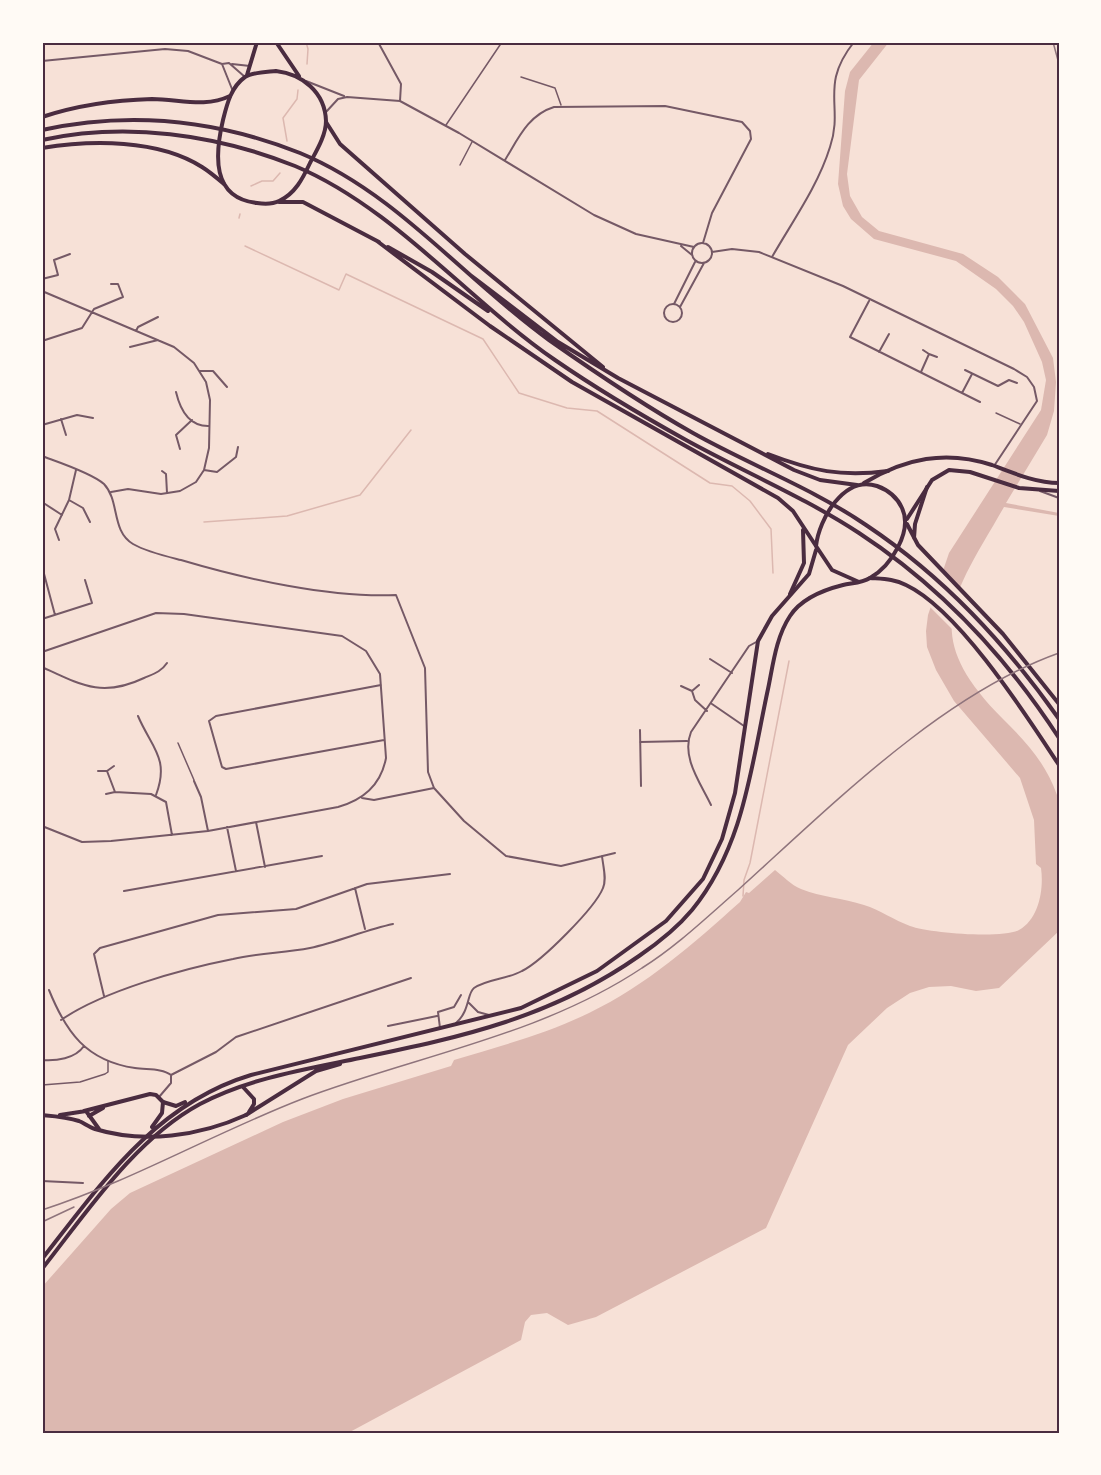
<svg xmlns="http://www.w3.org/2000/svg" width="1101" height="1475" viewBox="0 0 1101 1475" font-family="Barlow,sans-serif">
<rect width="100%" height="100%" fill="#f7e1d7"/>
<path fill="#dcb8b0" d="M874,42H889L859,80L847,174L850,196L862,217L879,231L963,254L998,277L1025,304L1053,358L1056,382L1054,411L1047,435L1006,503L1059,513V516L1004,507C953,596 918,634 1003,719C1027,743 1045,762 1057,795C1062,807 1059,823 1059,836C1059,867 1059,899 1059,931L999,988L976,991L951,986L929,987L910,993L887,1008L848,1045L766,1228L596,1317L568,1325L547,1313L531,1315L525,1322L521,1340L348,1433H42V1287L111,1209L130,1193L283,1122L343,1099L451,1066L454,1060C500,1046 546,1034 589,1013C647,985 693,944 740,902L746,892L749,893L775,870C783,876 791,885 801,889C821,897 843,898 864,905C880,910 894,920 910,926C929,933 1002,939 1019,930C1039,919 1044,889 1041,868L1036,864L1034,820L1020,778L954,701L936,670L927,647L926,631L928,615L949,553L1041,410L1046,380L1042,362L1024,322L1013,306L996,289L956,261L874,239L851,219L843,206L838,184L845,91L850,72Z"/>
<path fill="#f7e1d7" d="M941,567L963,590L958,601L955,632L928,605Z"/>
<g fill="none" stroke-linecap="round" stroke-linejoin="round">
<path stroke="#dcb8b0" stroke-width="1.5" d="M306,42L308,49L307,64
M287,141L283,118L297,99L298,90
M251,186L262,181H273L280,173
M239,218L240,214
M245,246L339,290L346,274L483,339L519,393L567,408L597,411L710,483L732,486L750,501L771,529L773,573
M204,522L287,516L360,495L411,430
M743,896L744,880L750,863L789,661"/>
<path stroke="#755966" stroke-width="1.5" d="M521,77L555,88L561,105
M446,125L502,42
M460,165L472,142
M996,413L1020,424
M178,743L194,780
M42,1085L80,1082L105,1074L108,1072V1061"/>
<path stroke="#755966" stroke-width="2" d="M378,42L401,84L400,101
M42,61L165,49L188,51L222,64L229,63L245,77
M222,64L232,89
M232,64L250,66
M306,81L344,96
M326,112L338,99L347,97L400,101L459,133L594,215L636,234L694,247
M505,160C518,139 528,115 554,107L665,106L742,122L750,131L751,139L712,213L703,243
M692 253a10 10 0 1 1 20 0a10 10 0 1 1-20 0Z
M681,246L692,255
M712,252L732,249L759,252L843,286L1014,369L1027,377L1034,387L1037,401L994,466
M772,257C792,222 818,186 830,147C844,106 819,86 854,42
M42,279L58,275L54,260L70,254
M42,291L174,347L194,363L206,382L210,400L209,448L204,470L196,482L180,491L161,494L128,489L111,492
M869,301L850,337L980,402
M674,304L695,262
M664 313a9 9 0 1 1 18 0a9 9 0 1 1-18 0Z
M680,307L704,263
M136,331L138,327L158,317
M42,341L82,328L94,309L123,297L118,284H111
M130,347L158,340
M923,350L929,354
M879,352L889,334
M965,370L998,386L1009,380L1017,383
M200,371H213L227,387
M921,372L929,354L937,357
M176,392C180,409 189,426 208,426
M962,393L972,374
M61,419L66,435
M42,425L77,415L93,418
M180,449L176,435L192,420
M42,456C58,462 92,473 104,484C120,501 111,531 133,544C147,552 165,556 181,560C245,579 330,598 396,595L425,668L428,772L434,788L464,821L506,856L561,866L615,853
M204,470L217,472L236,457L238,447
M162,471L166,474L167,493
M1040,491L1059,498
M69,500L83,508L90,522
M42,502L62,515
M59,540L55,529L69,500L76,470
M43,570L55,615
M42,619L92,603L85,580
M42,644L44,652
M42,652L156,613L184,614L342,636L366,651L380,674L386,758C381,785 363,800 338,807L208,831L111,841L82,842L42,826
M710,659L732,673
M42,667C81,685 102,698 144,678C153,674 161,672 167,663
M381,685L216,716L209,721L222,767L226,769L384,740
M681,686L692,691L699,685
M692,691L695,700L707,711
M712,704L744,726
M138,716C151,747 170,758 156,795
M640,730L641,786
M640,742L687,741
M98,771H107L114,766
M107,771L115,792L151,794L166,802L172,835
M194,781L201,797L208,831
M106,794L115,792
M362,798L374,800L434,788
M711,805C700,782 681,757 691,732L749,646L758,641
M256,822L265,867
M227,827L236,871
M355,888L365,929
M124,891L322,856
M49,990C66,1032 86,1061 135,1068C146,1070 162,1068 171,1075V1083L159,1097
M104,996L94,954L100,948L218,915L296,909L367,884L450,874
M469,1003L478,1012L489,1015
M61,1020C103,991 182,969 233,959C258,953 284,953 310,948C338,942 365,930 393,924
M456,1023C470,1011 467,993 474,988C487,979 508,979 522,971C542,961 595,908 603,888C607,879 603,866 602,856
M388,1026L437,1016
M440,1028L438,1012L454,1007L461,995
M42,1060C56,1061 75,1059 84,1046
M171,1075L216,1052L236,1037L411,978
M42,1181L83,1183"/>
<path stroke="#4a2c40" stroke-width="4" d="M864,483C905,458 946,450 992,465C1013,473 1036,483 1059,483
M907,519L932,480L949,470L970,472L1019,488L1059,491
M84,1111L150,1094L156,1095L163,1102
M42,1115C54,1116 68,1117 79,1121C84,1123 89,1127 95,1129C144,1144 200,1136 246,1115
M60,1115L86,1111L99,1129
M89,1116L103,1108"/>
<path stroke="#4a2c40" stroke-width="4" d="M276,42L299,76
M276,71C302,74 325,92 326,121C326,135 317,150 310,163C303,178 295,194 279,201C273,204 264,204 257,203C211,198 215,154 223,120C227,104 231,87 245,77C253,72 267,72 276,71Z
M247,75L257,42
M243,1087L254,1099V1104L249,1112
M246,1115L316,1071L340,1064
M152,1127L162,1113L163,1102L176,1106L185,1102
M42,1259C101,1184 155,1104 251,1075L521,1008L597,971L666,921L703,879L722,839L735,793L758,641L772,616L809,574L816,550
M42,1269C87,1212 135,1139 200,1104C249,1078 307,1069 360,1058C463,1037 552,1017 639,956C658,943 677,928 692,910C744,846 751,767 768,689C773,665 776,637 790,616C801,599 823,590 843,585C851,583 862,583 870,578C891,566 913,531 902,508C897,497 888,490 877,486C844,475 819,519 816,546L832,570L859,582"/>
<path stroke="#4a2c40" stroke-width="4" d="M42,117C78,105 114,100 152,99C179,99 205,108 230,96
M326,122L340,144L465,254L603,367
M42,130C129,111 217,120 300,153C397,193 465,280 549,340C596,373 643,405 693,433C750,465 812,488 866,525C944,577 1005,643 1059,719
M42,140C126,122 215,134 295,166C393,207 468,300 555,360C597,389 641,415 686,440C744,472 804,497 859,533C940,586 1007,658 1059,738
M42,148C91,140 158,139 202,167C210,172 217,178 224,184
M279,202H303L379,242
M377,241L490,326L572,382L778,498L793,511L816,546
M388,247L432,272L488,311
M469,274L558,342L618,378L794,470L820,480L857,485
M768,454C812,471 841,477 888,471
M907,524L918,545L1003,634L1059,704
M914,538L915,524L927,487
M870,578C883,579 895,579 906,585C959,610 1026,715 1059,765
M790,594L804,563L803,530"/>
<path stroke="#8f747c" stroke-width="1.5" d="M1053,42L1059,64
M42,1210C132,1181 214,1133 302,1099C415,1056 540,1036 642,968C677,946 707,917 738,890C830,807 941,695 1059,653
M42,1222L74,1207"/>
</g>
<rect width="1101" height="1475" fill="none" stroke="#fffaf5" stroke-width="87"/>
<rect x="44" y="44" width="1014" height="1388" fill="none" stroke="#4a2c40" stroke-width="2"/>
</svg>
